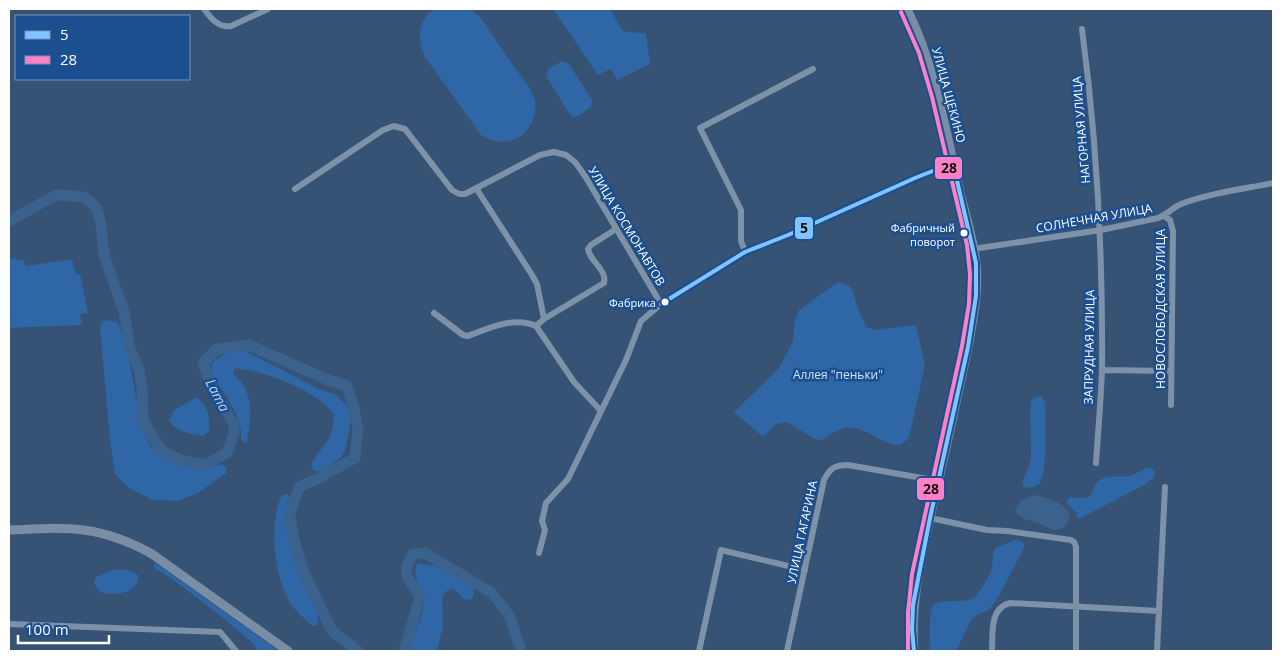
<svg xmlns="http://www.w3.org/2000/svg" width="1282" height="660" viewBox="0 0 1282 660" font-family="'Open Sans',sans-serif">
<rect width="100%" height="100%" fill="#365274"/>
<path fill="#2f66a5" d="M435,9H471L481,18C493,36 505,54 518,72C523,79 530,87 533,95C539,109 533,127 521,136C508,145 493,142 481,135L425,57C417,40 417,19 435,9Z
M553,9H610L623,31L646,34L650,64L617,80L611,69L598,75Z
M562,61L569,64L592,100L591,107L578,116L574,117L570,115L546,76L548,69Z
M9,258L24,260L26,266L72,259L76,275L80,274L88,313L80,314L82,325L9,328Z
M838,282C855,284 853,295 858,309C860,315 864,321 866,327L876,330L916,325L925,365L909,438L901,445C881,446 864,424 844,428C836,430 826,438 819,441L786,422L776,424L763,437L734,412L779,368L793,341L795,319L799,310Z
M108,320L118,323L125,343L132,374L141,427L152,448L177,464L198,469L211,468L221,464L226,467V473L198,493L177,501L152,500L129,488L115,474L110,440L100,328L102,321Z
M245,351L321,390L337,395L349,408L351,419L346,448L340,458L329,466L321,471H314L311,465C322,443 333,444 334,414C330,411 327,406 323,403C307,389 255,367 234,369L233,374C255,391 252,419 246,444L241,439V429L236,414L229,400L213,377L211,365C221,352 230,352 245,351Z
M1041,396L1045,402C1045,417 1048,475 1039,484C1035,488 1030,488 1024,487L1022,483L1029,466L1031,456L1030,409L1031,401L1036,397Z
M197,397C208,406 210,417 209,431L203,436C189,434 177,432 169,421L174,410Z
M1150,467L1155,472L1154,477L1146,484L1079,519L1076,517L1077,513L1067,503V500L1070,497C1103,502 1085,486 1104,478C1111,475 1120,477 1128,476C1136,475 1142,469 1150,467Z
M288,494L290,500L287,531L300,577L317,613L318,625L313,626C305,619 297,613 291,604C274,577 268,523 282,495Z
M1017,539L1024,543V548L999,596L989,610L979,614L971,620L956,651H930C931,638 928,622 932,608C936,595 966,607 977,595C982,588 990,575 992,567C993,561 992,555 995,548Z
M154,564H157L279,651H258L254,644L222,617L171,578L154,568Z
M418,564C442,564 454,574 473,587L474,593L472,599L465,600C454,590 454,582 442,596L443,626L437,651H408C413,636 426,614 423,598C422,587 410,573 418,564Z
M121,569L131,571L138,575C141,593 113,597 101,592C97,590 95,586 94,582L96,577L112,570Z"/>
<path fill="#3b618d" d="M1033,495C1046,496 1081,508 1066,525C1064,528 1060,530 1056,530C1050,531 1044,524 1038,523C1029,520 1021,520 1015,511C1017,501 1025,499 1033,495Z"/>
<g fill="none" stroke-linecap="round" stroke-linejoin="round">
<path stroke="#3b618d" stroke-width="11" d="M9,221L56,195L84,197L96,207L101,224L104,255L124,312L130,349L139,369L142,388L143,421L162,451L178,459L205,465L227,453L234,433V425L210,383L203,363L217,349L249,345L326,379L347,386L354,408L358,429L355,458L319,478L299,487L290,514L293,536L303,571L332,631L358,651
M404,651L420,597C408,577 400,575 413,554L425,553L492,593L510,617L521,651"/>
<path stroke="#7d92a8" stroke-width="6" d="M204,9C211,18 218,28 231,26L268,9
M1082,29C1097,141 1103,255 1102,369C1101,400 1098,432 1096,463
M476,188L532,275L537,284L544,319
M295,189L383,130L394,126L405,129L452,190L459,194H465L540,155L554,152L566,155L575,162L585,176L661,304
M1164,216L1170,220L1173,231L1171,405
M973,249L1101,230L1158,218C1167,215 1172,208 1181,204C1210,193 1243,189 1273,183
M745,252L741,241V210L700,128L813,69
M434,313L463,335L468,336C489,328 514,316 536,326L574,382L601,411
M536,326L544,319L604,283C607,269 590,262 588,249L591,245L616,229
M1102,370L1171,371
M930,518L987,530L1007,531L1071,540L1074,542L1076,547V651
M539,553L545,530L542,521L546,503L568,479L626,360L641,321L661,304L745,252L788,235L915,178L953,163
M9,624L220,632L236,651
M699,651L721,550L805,570
M787,651L824,480C830,468 835,465 848,465L939,481
M992,651C993,634 989,608 1010,603L1159,611
M1157,651L1165,487"/>
<path stroke="#798da4" stroke-width="9" d="M907,9C934,64 945,126 958,185C964,210 973,237 976,263C979,291 973,319 968,347C957,398 946,449 934,500C923,550 910,600 914,651
M9,530C67,527 100,525 152,554L288,651"/>
<defs>
<path id="bus-1" d="M661,304L745,252L788,235L915,178L953,163
M914,651L912,629L913,605L930,518L968,347L976,296V263L953,163"/>
<path id="bus-2" d="M901,12L919,53L932,97L967,245L970,274L969,304L962,346L912,574L908,613V651"/>
</defs>
<use href="#bus-1" stroke="#1b4f8f" stroke-width="8"/>
<use href="#bus-2" stroke="#1b4f8f" stroke-width="8"/>
<use href="#bus-1" stroke="#80c4ff" stroke-width="4"/>
<use href="#bus-2" stroke="#ff80c5" stroke-width="4"/>
</g>
<g fill="#fff" stroke="#1b4f8f" stroke-width="2">
<circle cx="964" cy="233" r="4.5"/>
<circle cx="665" cy="302" r="4.5"/>
</g>
<g text-anchor="middle" dominant-baseline="central" stroke-width="5" stroke-linejoin="round" paint-order="stroke">
<g font-size="11" fill="#fff" stroke="#1b4f8f" text-anchor="end">
<text x="955" y="227">Фабричный<tspan x="955" dy="14">поворот</tspan></text>
<text x="656" y="302">Фабрика</text>
</g>
<g font-size="12" fill="#fff" stroke="#1b4f8f">
<text transform="translate(949 95) rotate(75)">УЛИЦА ЩЕКИНО</text>
<text transform="translate(1081 130) rotate(-95)">НАГОРНАЯ УЛИЦА</text>
<text transform="translate(1094 218) rotate(-10)">СОЛНЕЧНАЯ УЛИЦА</text>
<text transform="translate(627 226) rotate(59)">УЛИЦА КОСМОНАВТОВ</text>
<text transform="translate(1160 309) rotate(-90)">НОВОСЛОБОДСКАЯ УЛИЦА</text>
<text transform="translate(1089 347) rotate(-89)">ЗАПРУДНАЯ УЛИЦА</text>
<text transform="translate(802 532) rotate(-78)">УЛИЦА ГАГАРИНА</text>
</g>
<g font-size="12" fill="#cfe3fa" stroke="#1b4f8f">
<text x="838" y="374">Аллея "пеньки"</text>
</g>
<g font-size="14" font-style="italic" fill="#b5d3f5" stroke="#1b4f8f">
<text transform="translate(218 395) rotate(62)">Lama</text>
</g>
</g>
<g stroke="#1b4f8f" stroke-width="2">
<rect x="934" y="156" width="29" height="24" rx="5" fill="#ff80c5"/>
<rect x="794" y="216" width="20" height="24" rx="5" fill="#80c4ff"/>
<rect x="916" y="477" width="29" height="24" rx="5" fill="#ff80c5"/>
</g>
<g font-size="14" text-anchor="middle" font-weight="bold" fill="#111">
<text x="949" y="173">28</text>
<text x="804" y="233">5</text>
<text x="931" y="494">28</text>
</g>
<rect width="1282" height="660" fill="none" stroke="#ffffff" stroke-width="20"/>
<rect x="15" y="15" width="175" height="65" fill="#1b4f8f" stroke="#7695bc"/>
<rect x="25" y="31" width="25" height="8" fill="#80c4ff" stroke="#7695bc"/>
<text x="60" y="40" font-size="15" fill="#ffffff">5</text>
<rect x="25" y="56" width="25" height="8" fill="#ff80c5" stroke="#7695bc"/>
<text x="60" y="65" font-size="15" fill="#ffffff">28</text>
<path d="M18 635v8h91v-8" fill="none" stroke="#ffffff" stroke-width="2.5"/>
<text x="25" y="635" font-size="15" fill="#ffffff" stroke="#1b4f8f" stroke-width="4" paint-order="stroke">100 m</text>
</svg>
